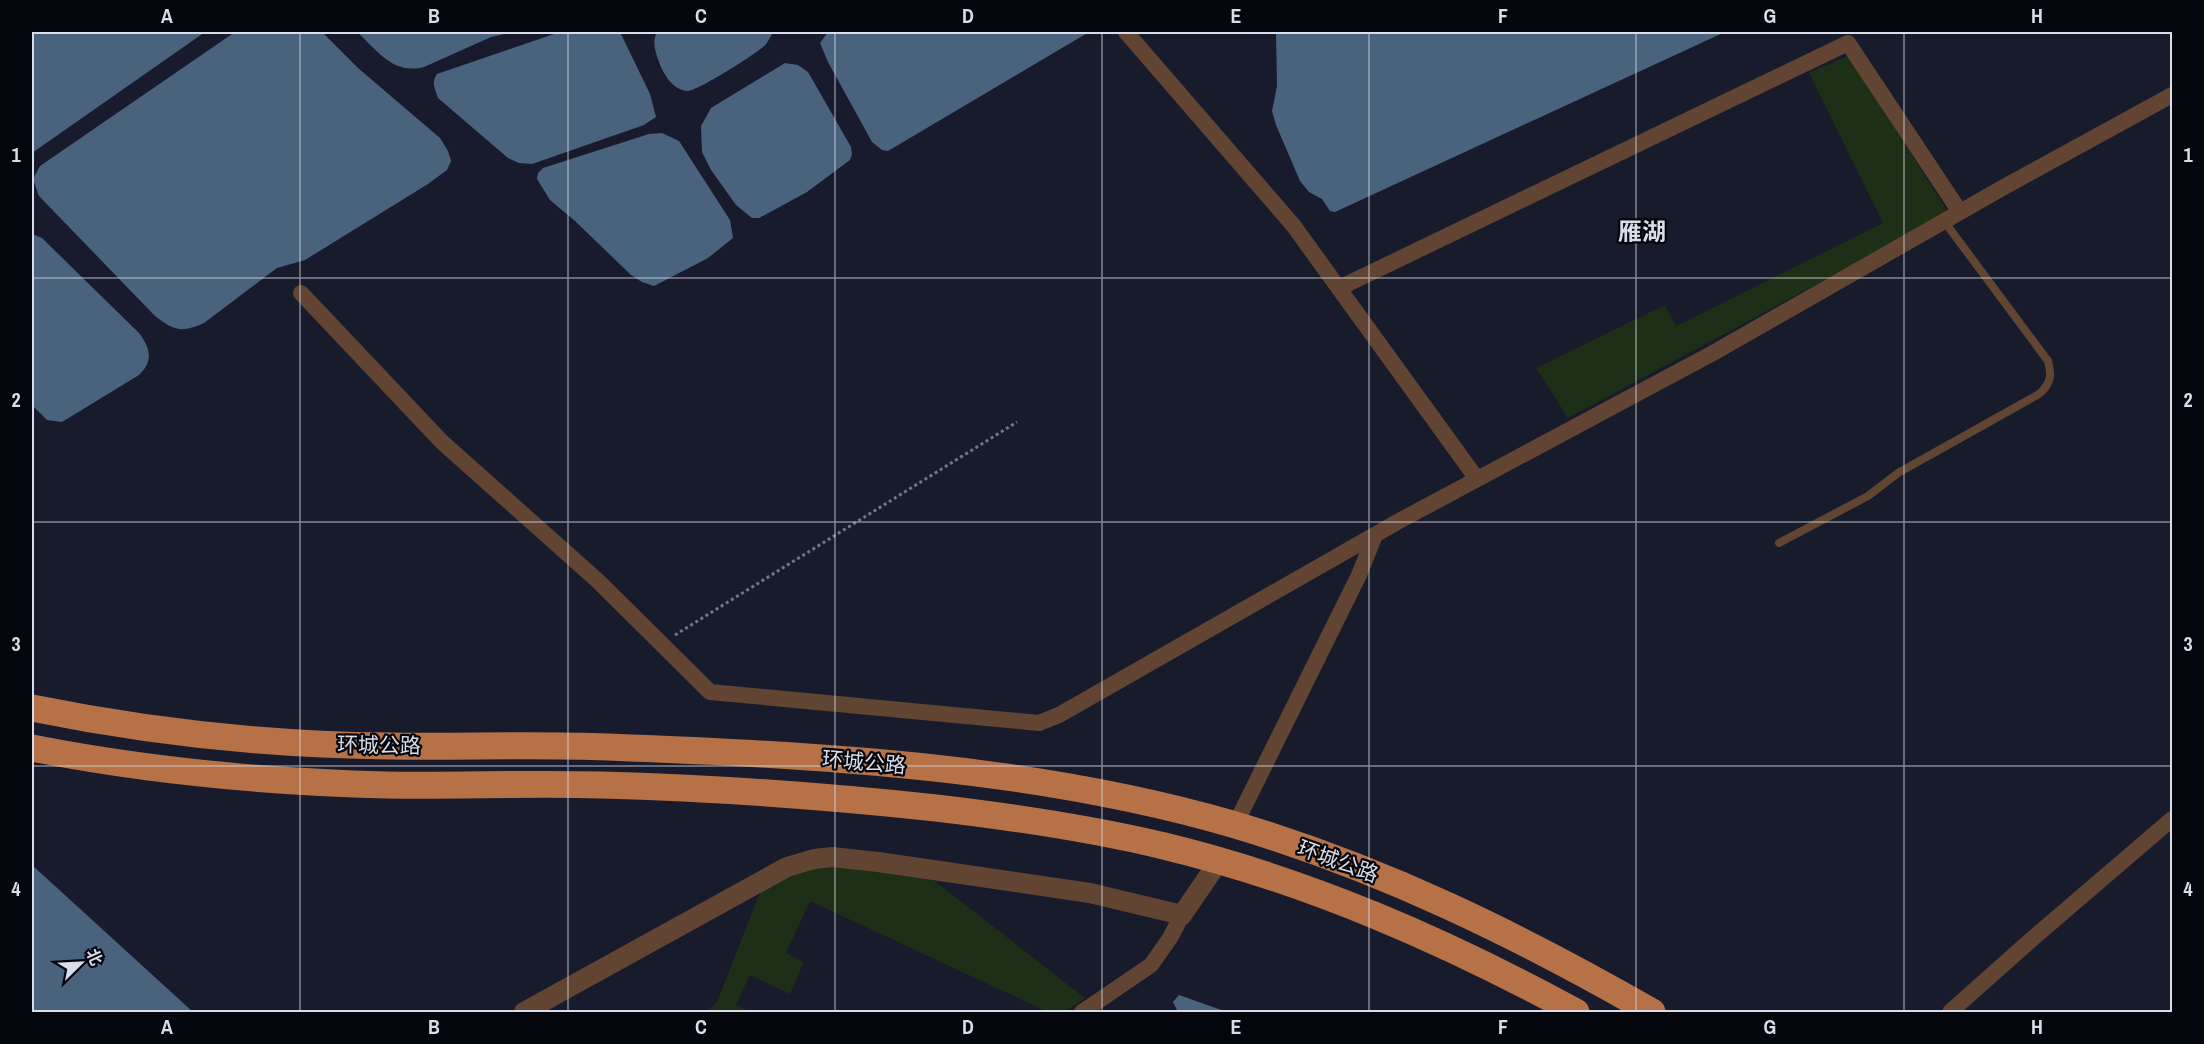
<svg xmlns="http://www.w3.org/2000/svg" width="2204" height="1044" viewBox="0 0 2204 1044" font-family="'Archivo Narrow','Noto Sans SC',sans-serif">
<rect width="100%" height="100%" fill="#181b2c"/>
<path fill="#1d2f16" d="M1848,56L1949,213L1568,418L1536,368L1665,305L1676,326L1883,223L1809,73Z
M830,864L935,881L1085,998L1065,1012H1048L810,901L786,953L804,962L790,994L750,975L736,1005L752,1012H706L717,1002L762,887L782,876Z"/>
<path fill="#4a637d" d="M32,32H205L32,153Z
M235,32H322L358,68L440,138L448,151L451,161L447,170L428,184L305,260L277,268L204,323C182,333 174,331 155,316L39,196L33,179L40,166Z
M357,32H513L491,37L424,67C393,75 378,51 357,32Z
M560,32H620L650,94L656,117L644,125L532,164L519,163L508,158L438,98C435,89 431,83 437,74Z
M657,32H773C770,37 768,43 763,47C754,55 696,92 687,91C672,89 664,75 659,62C655,51 652,42 657,32Z
M828,32H1089L888,151L882,150L872,142L828,62L820,43Z
M1276,32H1725L1335,212L1330,211L1322,199L1309,192L1300,181L1276,125L1272,111L1277,86Z
M785,63L798,65L808,72L851,147L852,154L850,160L807,192L759,218H752L736,205L711,170L702,152L701,126L711,108Z
M662,133L679,141L730,220L733,238L708,258L654,286L642,282L631,275L575,221L550,200L537,179L538,173L543,168L649,134Z
M32,234L42,238L140,334C151,350 153,361 139,375L62,422L47,420L32,405Z
M32,865L193,1012H32Z
M1179,995L1227,1012H1178L1173,1002Z"/>
<g fill="none" stroke-linecap="round" stroke-linejoin="round">
<path stroke="#737685" stroke-width="3" stroke-dasharray="3 3" stroke-linecap="butt" d="M675,635L1017,422"/>
<path stroke="#624432" stroke-width="8" d="M1779,543L1868,496L1898,473L2039,394C2051,384 2052,375 2048,361L1944,221"/>
<path stroke="#624432" stroke-width="16" d="M1126,32L1293,225L1477,479
M1339,288L1848,43L1960,212
M301,293L442,442L598,581L710,692L1039,723L1059,715L1399,521L1713,353L2004,187L2172,95
M1235,825L1359,575L1375,535
M1082,1012L1151,965L1170,938L1182,915
M1950,1012L2032,939L2172,819"/>
<path stroke="#624432" stroke-width="20" d="M524,1012L787,867L814,859L832,857L878,862L1090,893L1182,915L1219,861"/>
<path stroke="#b67246" stroke-width="27" d="M32,708C150,732 269,745 390,746C463,747 536,744 608,747C816,755 1032,766 1232,824C1381,868 1518,935 1652,1012
M32,748C149,771 267,782 387,785C459,786 531,783 602,785C714,788 825,796 936,808C1013,817 1088,828 1164,846C1309,881 1445,941 1576,1012"/>
</g>
<path fill="none" stroke="#dadde9" stroke-width="1.5" stroke-opacity="0.55" d="M300,32V1012M568,32V1012M835,32V1012M1102,32V1012M1369,32V1012M1636,32V1012M1904,32V1012M32,278H2172M32,522H2172M32,766H2172"/>
<g text-anchor="middle" dominant-baseline="central" stroke-width="4.5" stroke-linejoin="round" paint-order="stroke">
<g font-size="21" fill="#dadde9" stroke="#05060d">
<text transform="translate(379 745) rotate(1)">环城公路</text>
<text transform="translate(864 762) rotate(5)">环城公路</text>
<text transform="translate(1338 861) rotate(20)">环城公路</text>
</g>
<g font-size="24" font-weight="bold" fill="#dadde9" stroke="#05060d">
<text x="1642" y="231">雁湖</text>
</g>
</g>
<rect width="2204" height="1044" fill="none" stroke="#05060d" stroke-width="66"/>
<g transform="translate(81 963) rotate(66)" stroke="#05060d" stroke-width="4.5" paint-order="stroke">
<path d="M0-4.5L10 22L0 15L-10 22Z" fill="#dadde9"/>
<text y="-9" font-size="16" font-weight="bold" text-anchor="middle" fill="#dadde9">北</text>
</g>
<rect x="33" y="33" width="2138" height="978" fill="none" stroke="#dadde9" stroke-width="2"/>
<g font-size="20" text-anchor="middle" font-weight="bold" fill="#dadde9">
<text x="167" y="23">A</text>
<text x="434" y="23">B</text>
<text x="701" y="23">C</text>
<text x="968" y="23">D</text>
<text x="1236" y="23">E</text>
<text x="1503" y="23">F</text>
<text x="1770" y="23">G</text>
<text x="2037" y="23">H</text>
<text x="16" y="162">1</text>
<text x="2188" y="162">1</text>
<text x="16" y="407">2</text>
<text x="2188" y="407">2</text>
<text x="16" y="651">3</text>
<text x="2188" y="651">3</text>
<text x="16" y="896">4</text>
<text x="2188" y="896">4</text>
<text x="167" y="1034">A</text>
<text x="434" y="1034">B</text>
<text x="701" y="1034">C</text>
<text x="968" y="1034">D</text>
<text x="1236" y="1034">E</text>
<text x="1503" y="1034">F</text>
<text x="1770" y="1034">G</text>
<text x="2037" y="1034">H</text>
</g>
</svg>
